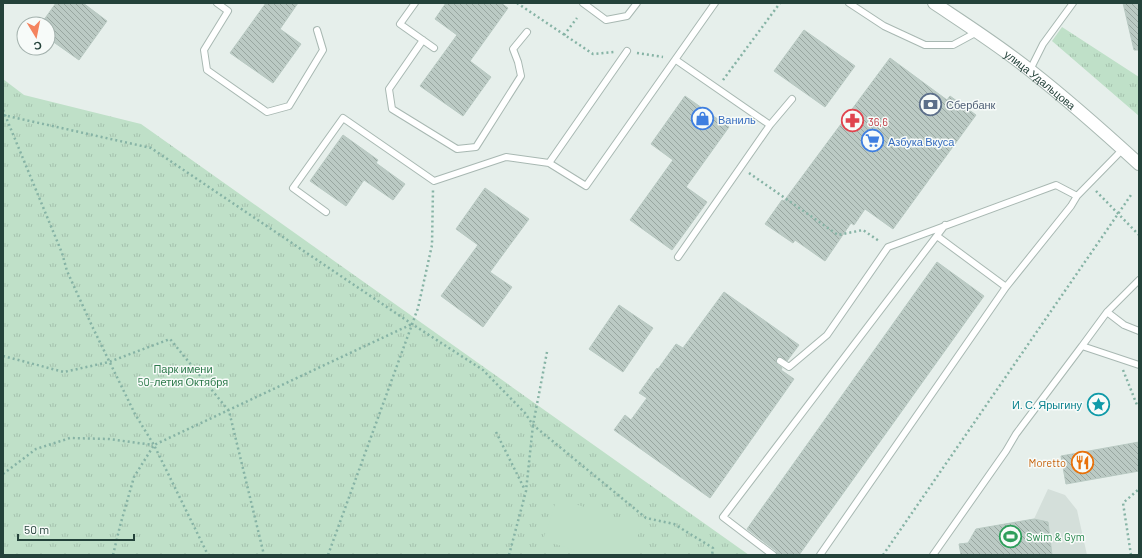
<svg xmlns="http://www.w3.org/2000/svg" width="1142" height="558" viewBox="0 0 1142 558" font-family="Barlow,sans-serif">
<defs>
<pattern id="park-tufts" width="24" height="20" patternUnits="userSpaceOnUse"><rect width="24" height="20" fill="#bfe0c8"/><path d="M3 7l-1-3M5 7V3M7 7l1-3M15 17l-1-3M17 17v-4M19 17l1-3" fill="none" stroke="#a4c1ad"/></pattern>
<pattern id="building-back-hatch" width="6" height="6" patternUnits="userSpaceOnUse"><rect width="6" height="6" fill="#bbcac4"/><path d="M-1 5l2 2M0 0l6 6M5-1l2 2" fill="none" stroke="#98a6a0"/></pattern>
</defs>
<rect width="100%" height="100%" fill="#e6efeb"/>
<path fill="#d4dfda" d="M1048,489L1065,495L1077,510L1087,555H959L961,553L959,544L968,543L976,529L1034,519Z"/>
<path fill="url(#park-tufts)" d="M1062,27L1139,77V116L1052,41Z
M3,79L24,95L141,124L749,555H3Z"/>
<path fill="#bfe0c8" d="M557,498L641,526L631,555H589L543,540Z"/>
<path fill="url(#building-back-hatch)" stroke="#b8c9c2" d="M56,3H83L107,21L79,60L48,38V24H41Z
M266,3H298L280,29L301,44L273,83L230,53Z
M446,3H501L508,8L470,61L491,77L463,116L420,86L457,35L435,19Z
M1123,3H1139V50H1134Z
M804,30L855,66L825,107L774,71Z
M890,58L947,100L950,96L976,115L893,229L865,209L854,225L851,223L825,261L795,240L793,243L765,224L782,200L784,201Z
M685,96L729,127L686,187L707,202L672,250L630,220L673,160L651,144Z
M343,135L378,160L376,163L405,184L393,200L364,180L346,206L310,181Z
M485,188L529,219L490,272L512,287L483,327L441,296L478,245L456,229Z
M937,262L984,296L799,555H777L776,551L747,529Z
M724,292L799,345L787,361L780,357L776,360V363L782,368L781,370L794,379L710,498L614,430L625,415L631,420L647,398L639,393L657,368L658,369L676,344L683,348Z
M619,305L653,328L623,372L589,349Z
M1139,442V471L1066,484L1061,456Z
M1034,519L1048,522L1052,555H961L959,544L968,543L976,529Z"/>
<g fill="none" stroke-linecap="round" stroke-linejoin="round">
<defs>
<path id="service" d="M217,3L228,11L204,50L207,70L267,112L289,106L323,50L317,30
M415,3L400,24L434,48
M583,3L606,20L627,16L637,3
M849,3L884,26L925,45H953L977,32
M423,40L389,89L392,109L457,149L476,147L521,76L518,62L513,49L527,32
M676,60L770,125L678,257
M1030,70L1043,44L1073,3
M770,125L792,99
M549,163L627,51
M326,212L293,188L343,118L434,181L506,157L549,163L586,186L715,3
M937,236L1006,287
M1139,280L1107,312L1124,325L1139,331
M1082,346L1107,312
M780,361L789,367L827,335L888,247L1056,185L1077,196
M773,555L723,517L945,225
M820,555L1006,287L1071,206L1077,196L1123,149
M933,555L1006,451L1016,434L1082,346L1139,365"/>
<g id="tertiary">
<path id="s1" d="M934,3C967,25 1000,46 1031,71C1068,100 1104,132 1139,164"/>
</g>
</defs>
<use href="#service" stroke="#a8b8b2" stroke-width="8"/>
<use href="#tertiary" stroke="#a8b8b2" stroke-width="14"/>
<path stroke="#86b3a5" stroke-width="2.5" stroke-dasharray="2 3" stroke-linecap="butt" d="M517,3L593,54L614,52
M564,35L577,18
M637,53L663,57
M723,80L780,3
M3,110L62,253L67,271L92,326L135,414L154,445L208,555
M3,115L151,148L412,324L483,370L525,413L533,425L646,518L674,524L713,548L712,555
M749,173L838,235L863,230L879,241
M1096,191L1139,235
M3,356L64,372L109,362L170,339L229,411L264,555
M1123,370L1137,405L1139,406
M496,432L525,490
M3,474L36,449L70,438L109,439L153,445
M113,555L120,526L134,477L154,445L412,324
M328,555L418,308L432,245L433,190
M509,555L526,491L533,425L547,352
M883,555L1131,195
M1131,555L1123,503L1139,489"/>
<use href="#service" stroke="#fff" stroke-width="6"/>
<use href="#tertiary" stroke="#fff" stroke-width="12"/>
</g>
<defs>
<symbol id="bank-ring" viewBox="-11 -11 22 22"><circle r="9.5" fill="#f7fbf9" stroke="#5c6f8a" stroke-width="1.5"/><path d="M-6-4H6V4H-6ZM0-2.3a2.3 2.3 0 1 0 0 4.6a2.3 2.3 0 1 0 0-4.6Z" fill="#5c6f8a"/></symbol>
<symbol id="shop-ring" viewBox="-11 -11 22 22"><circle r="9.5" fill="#f7fbf9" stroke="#3f7fe0" stroke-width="1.5"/><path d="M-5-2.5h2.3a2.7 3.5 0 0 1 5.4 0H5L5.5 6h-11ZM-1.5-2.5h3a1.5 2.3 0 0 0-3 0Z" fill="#3f7fe0"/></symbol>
<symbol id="pharmacy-ring" viewBox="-11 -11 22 22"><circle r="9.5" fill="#f7fbf9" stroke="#e0444e" stroke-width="1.5"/><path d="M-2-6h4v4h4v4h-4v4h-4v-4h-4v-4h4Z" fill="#e0444e"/></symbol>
<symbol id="supermarket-ring" viewBox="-11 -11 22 22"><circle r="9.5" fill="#f7fbf9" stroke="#3f7fe0" stroke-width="1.5"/><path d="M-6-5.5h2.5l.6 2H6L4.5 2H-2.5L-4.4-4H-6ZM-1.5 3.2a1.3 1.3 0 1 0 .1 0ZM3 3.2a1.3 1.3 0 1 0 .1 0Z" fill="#3f7fe0"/></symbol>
<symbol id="sight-ring" viewBox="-11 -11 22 22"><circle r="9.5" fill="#f7fbf9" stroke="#0f9aa8" stroke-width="1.5"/><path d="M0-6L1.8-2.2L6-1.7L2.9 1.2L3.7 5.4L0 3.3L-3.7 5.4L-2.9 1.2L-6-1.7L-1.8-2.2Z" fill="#0f9aa8"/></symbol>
<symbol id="restaurant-ring" viewBox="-11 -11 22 22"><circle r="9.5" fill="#f7fbf9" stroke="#e8710a" stroke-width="1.5"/><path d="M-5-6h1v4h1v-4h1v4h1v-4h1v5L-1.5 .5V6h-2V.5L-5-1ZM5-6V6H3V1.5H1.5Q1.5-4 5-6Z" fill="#e8710a"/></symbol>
<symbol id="stadium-ring" viewBox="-11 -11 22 22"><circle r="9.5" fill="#f7fbf9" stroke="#2e9e5b" stroke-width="1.5"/><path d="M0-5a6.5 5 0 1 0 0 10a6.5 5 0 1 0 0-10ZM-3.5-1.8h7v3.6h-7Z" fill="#2e9e5b"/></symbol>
</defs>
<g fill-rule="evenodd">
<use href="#bank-ring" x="918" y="92" width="25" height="25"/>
<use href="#shop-ring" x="690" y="106" width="25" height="25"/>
<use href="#pharmacy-ring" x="840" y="108" width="25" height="25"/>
<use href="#supermarket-ring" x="860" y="128" width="25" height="25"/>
<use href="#sight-ring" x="1086" y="392" width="25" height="25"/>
<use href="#restaurant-ring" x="1070" y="450" width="25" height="25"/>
<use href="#stadium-ring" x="998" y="524" width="25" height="25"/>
</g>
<g text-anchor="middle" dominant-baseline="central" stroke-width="3" stroke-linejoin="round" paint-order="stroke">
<g font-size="11" fill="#24423a" stroke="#f7fbf9">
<text stroke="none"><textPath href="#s1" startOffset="131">улица Удальцова</textPath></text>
</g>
<g font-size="11" fill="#4e5e75" stroke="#f7fbf9" text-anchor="start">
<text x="946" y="104">Сбербанк</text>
</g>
<g font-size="11" fill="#366cbe" stroke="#f7fbf9" text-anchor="start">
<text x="718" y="119">Ваниль</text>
<text x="888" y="141">Азбука Вкуса</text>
</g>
<g font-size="11" fill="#be3a42" stroke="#f7fbf9" text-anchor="start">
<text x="868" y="121">36,6</text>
</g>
<g font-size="11" fill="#2d7a4b" stroke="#f7fbf9">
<text x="183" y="368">Парк имени<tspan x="183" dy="13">50-летия Октября</tspan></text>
</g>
<g font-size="11" fill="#0d838f" stroke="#f7fbf9" text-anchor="end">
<text x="1082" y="404">И. С. Ярыгину</text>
</g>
<g font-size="11" fill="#c56008" stroke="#f7fbf9" text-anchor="end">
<text x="1066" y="462">Moretto</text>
</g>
<g font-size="11" fill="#27864d" stroke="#f7fbf9" text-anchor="start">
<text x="1026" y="536">Swim &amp; Gym</text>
</g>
</g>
<rect width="1142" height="558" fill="none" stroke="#24423a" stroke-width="8"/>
<g transform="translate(36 36) rotate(170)"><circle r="19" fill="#f7fbf9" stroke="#a3b1ad"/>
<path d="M0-3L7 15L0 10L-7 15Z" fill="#f4845f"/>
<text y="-6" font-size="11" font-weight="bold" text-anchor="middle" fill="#24423a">С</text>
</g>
<path d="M18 534v6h116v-6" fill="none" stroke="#24423a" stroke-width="2"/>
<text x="24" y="534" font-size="12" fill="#24423a" stroke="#f7fbf9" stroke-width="3" paint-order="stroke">50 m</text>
</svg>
